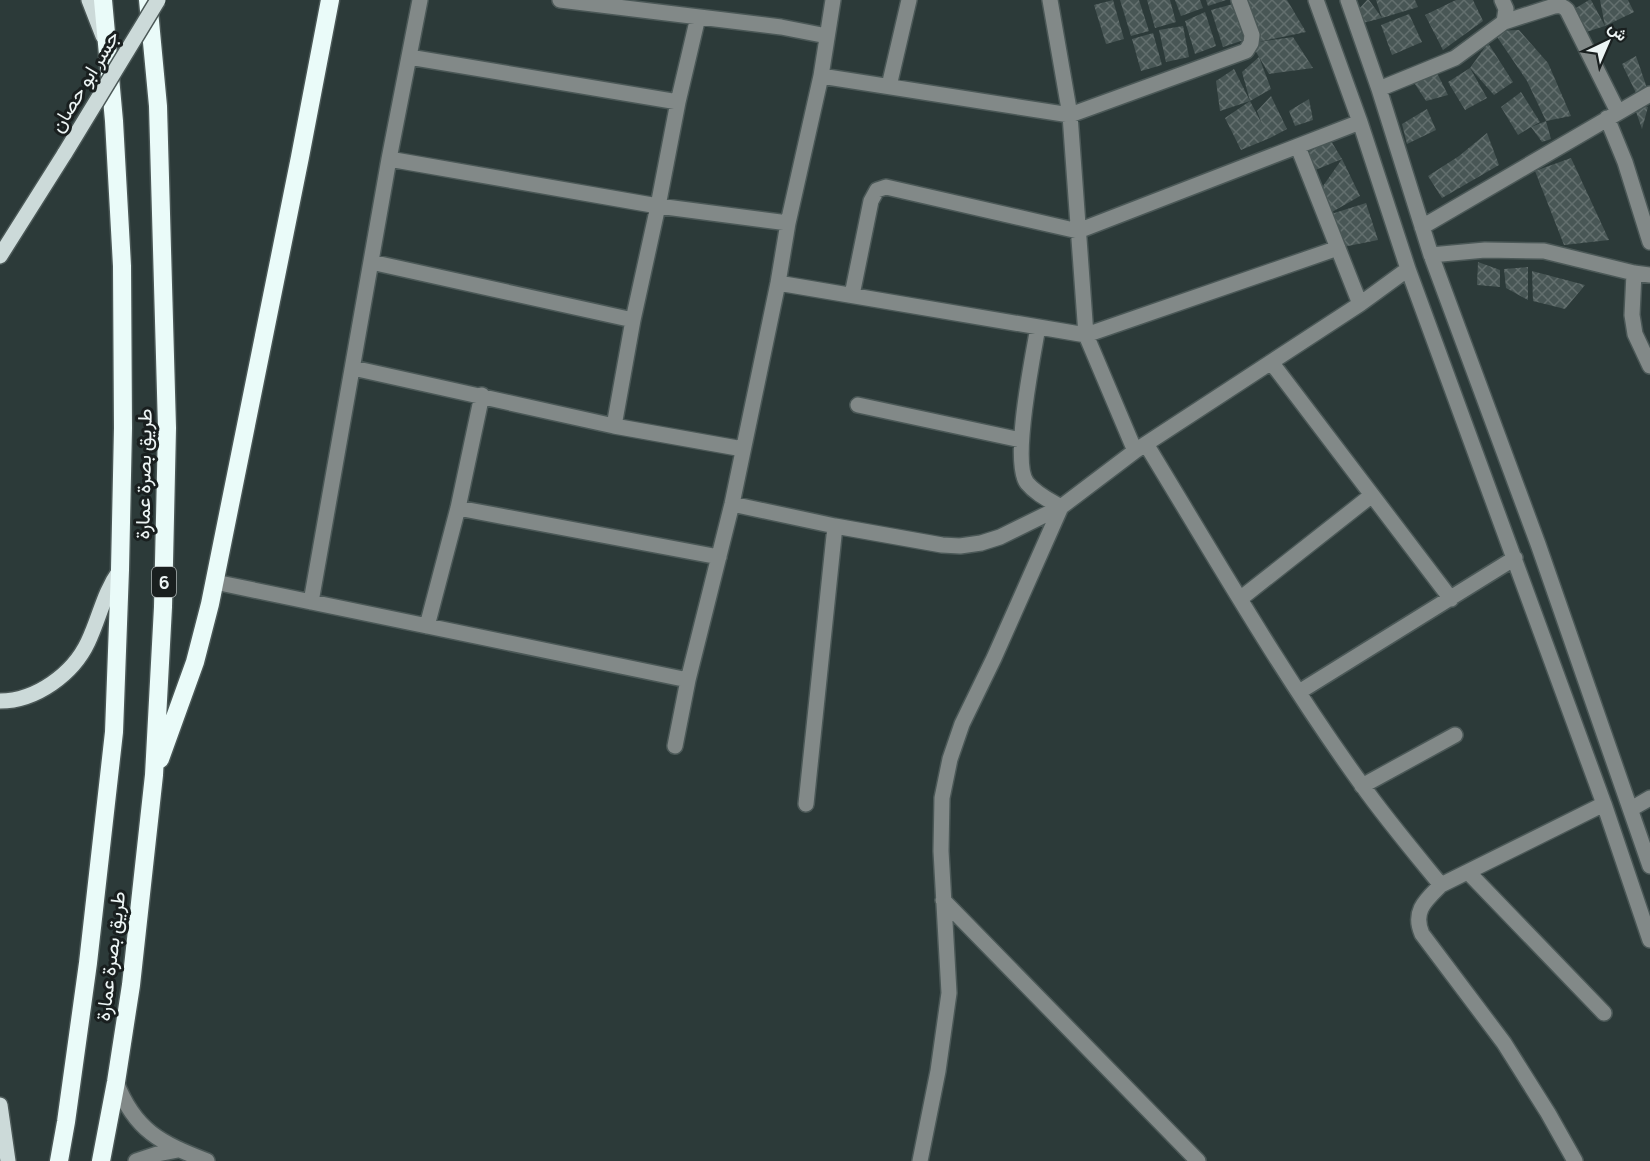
<svg xmlns="http://www.w3.org/2000/svg" width="1650" height="1161" viewBox="0 0 1650 1161" font-family="Manrope,Vazirmatn,sans-serif">
<defs>
<pattern id="building-cross-hatch" width="8" height="8" patternUnits="userSpaceOnUse" patternTransform="scale(1.5)"><rect width="8" height="8" fill="#485655"/><path d="M0 0l8 8M0 8l8-8" fill="none" stroke="#636f6e"/></pattern>
</defs>
<rect width="100%" height="100%" fill="#2c3a39"/>
<path fill="url(#building-cross-hatch)" d="M1113,0L1124,39L1106,44L1094,5Z
M1120,0H1139L1149,31L1131,36Z
M1147,0H1170L1176,22L1155,28Z
M1175,0H1200L1203,8L1181,16Z
M1206,0H1226L1208,6Z
M1245,0H1287L1306,32L1258,42L1293,37L1313,68L1269,74L1259,57L1271,89L1250,101L1262,124L1257,111L1271,96L1287,129L1270,138L1241,150L1225,118L1250,101L1220,111L1216,81L1234,69L1250,101L1242,72L1259,57L1251,43Z
M1367,0H1369L1382,18L1359,24L1358,10Z
M1376,0H1415L1418,7L1382,18Z
M1456,0H1473L1483,21L1443,50L1425,15Z
M1589,0H1591L1605,26L1586,32L1576,8Z
M1600,0H1628L1634,12L1605,26Z
M1233,4L1244,40L1223,47L1211,10Z
M1205,12L1216,46L1195,54L1185,21Z
M1409,14L1422,42L1392,55L1381,25Z
M1183,26L1189,57L1166,62L1159,30Z
M1519,30L1548,63L1571,116L1546,121L1527,81L1493,31Z
M1153,33L1162,65L1141,71L1132,39Z
M1488,43L1513,82L1494,95L1470,68Z
M1636,56L1648,91L1636,93L1622,64Z
M1470,68L1487,98L1465,110L1448,82Z
M1437,73L1448,95L1426,101L1413,81Z
M1521,92L1540,122L1531,127L1546,121L1551,139L1542,142L1531,127L1518,135L1501,107Z
M1309,99L1313,120L1295,126L1289,111Z
M1633,103L1648,107L1642,129Z
M1427,109L1436,130L1407,144L1402,124Z
M1487,133L1499,165L1442,198L1428,176L1459,156Z
M1331,141L1342,159L1308,173L1306,153Z
M1571,158L1609,240L1564,245L1535,171Z
M1342,159L1360,196L1325,216L1323,186Z
M1366,203L1378,240L1338,248L1325,216Z
M1478,262L1500,270V287L1477,285Z
M1528,267V300L1506,288L1504,269Z
M1532,271L1585,285L1565,309L1533,301Z"/>
<g fill="none" stroke-linecap="round" stroke-linejoin="round">
<defs>
<path id="minor" d="M560,0L781,27L827,36
M1050,0L1070,115L1086,335L1135,451
M1316,0L1360,122L1408,269L1604,804L1650,940
M1348,0L1379,89L1431,255L1538,544L1650,866
M1504,22L1554,6C1560,5 1563,6 1567,10L1618,112
M409,57L678,102
M821,76L1070,115L1246,51L1251,43L1252,35L1239,0
M889,86L909,0
M1379,89L1455,58L1504,22L1506,9L1502,0
M1607,118L1625,162L1650,242
M1298,147L1360,304
M389,159L658,206L788,223
M1422,227L1650,94
M1431,255L1485,250L1544,251L1634,273L1650,275
M371,262L633,320
M1634,273L1632,315L1635,334L1650,366
M778,283L1086,335L1338,248
M852,295L871,201L877,190L886,187L1078,231L1360,122
M1271,362L1451,599
M353,368L614,426L743,449
M858,405L1021,440
M614,426L633,320L658,206L678,102L698,17
M1146,444C1216,559 1283,676 1362,785C1387,820 1414,852 1441,885
M732,504L835,526L942,545L960,546L981,543L1000,537L1061,507L1135,451L1360,304L1408,269
M458,508L719,557
M215,582L688,680
M1240,599L1372,495
M311,602L389,159L420,0
M427,626L458,508L482,395
M1299,692L1515,558
M675,746L688,680L732,504L778,283L788,223L821,76L833,0
M1362,786L1455,735
M806,804L835,526
M1631,809L1650,798
M1468,872L1604,1013
M943,900L1198,1161
M116,1082C135,1131 161,1143 207,1161
M136,1161L157,1154L178,1150
M920,1161L938,1071L949,993L941,851L942,798L950,759L962,724L994,658L1061,507C1049,500 1036,494 1027,483C1011,462 1033,356 1038,327
M1575,1161L1548,1113L1504,1043L1422,934C1412,911 1426,900 1441,885L1604,804"/>
<path id="major" d="M89,0L103,36
M0,256L65,153
M0,701C36,701 73,674 88,642C100,617 103,594 120,570
M0,1105L8,1161"/>
<path id="highway" d="M160,759L195,662L210,604L300,157L330,0
M59,1161L66,1122L88,963L114,732L120,570L123,428L122,266L114,121L103,0
M101,1161L116,1082L131,985L154,775L163,607L167,428L158,106L148,0"/>
</defs>
<use href="#minor" stroke="#4b5857" stroke-width="18"/>
<use href="#major" stroke="#4b5857" stroke-width="18"/>
<use href="#highway" stroke="#4b5857" stroke-width="21"/>
<use href="#minor" stroke="#828988" stroke-width="15"/>
<use href="#major" stroke="#ccdad9" stroke-width="15"/>
<use href="#highway" stroke="#eafbf9" stroke-width="18"/>
<defs>
<path id="major-bridge" d="M65,153L158,0"/>
</defs>
<use href="#major-bridge" stroke="#4b5857" stroke-width="18" stroke-linecap="butt"/>
<use href="#major-bridge" stroke="#ccdad9" stroke-width="15"/>
</g>
<g text-anchor="middle" dominant-baseline="central" stroke-width="6" stroke-linejoin="round" paint-order="stroke">
<rect fill="#191f1f" stroke="#adb4b4" stroke-width="1.5" x="152" y="567" width="24" height="30" rx="4.5"/>
<g font-size="18" font-weight="bold" fill="#ecf4f4">
<text x="164" y="582">6</text>
</g>
<g font-size="20" fill="#ecf4f4" stroke="#191f1f">
<text transform="translate(84 81) rotate(-59)">جسر ابو حصان</text>
<text transform="translate(143 474) rotate(-89)">طريق بصرة عمارة</text>
<text transform="translate(110 956) rotate(-83)">طريق بصرة عمارة</text>
</g>
</g>
<g transform="translate(1608 42) rotate(44)" stroke="#191f1f" stroke-width="4.5" paint-order="stroke">
<path d="M0-4.5L10 22L0 15L-10 22Z" fill="#ecf4f4"/>
<text y="-9" font-size="16" font-weight="bold" text-anchor="middle" fill="#ecf4f4">ش</text>
</g>
</svg>
